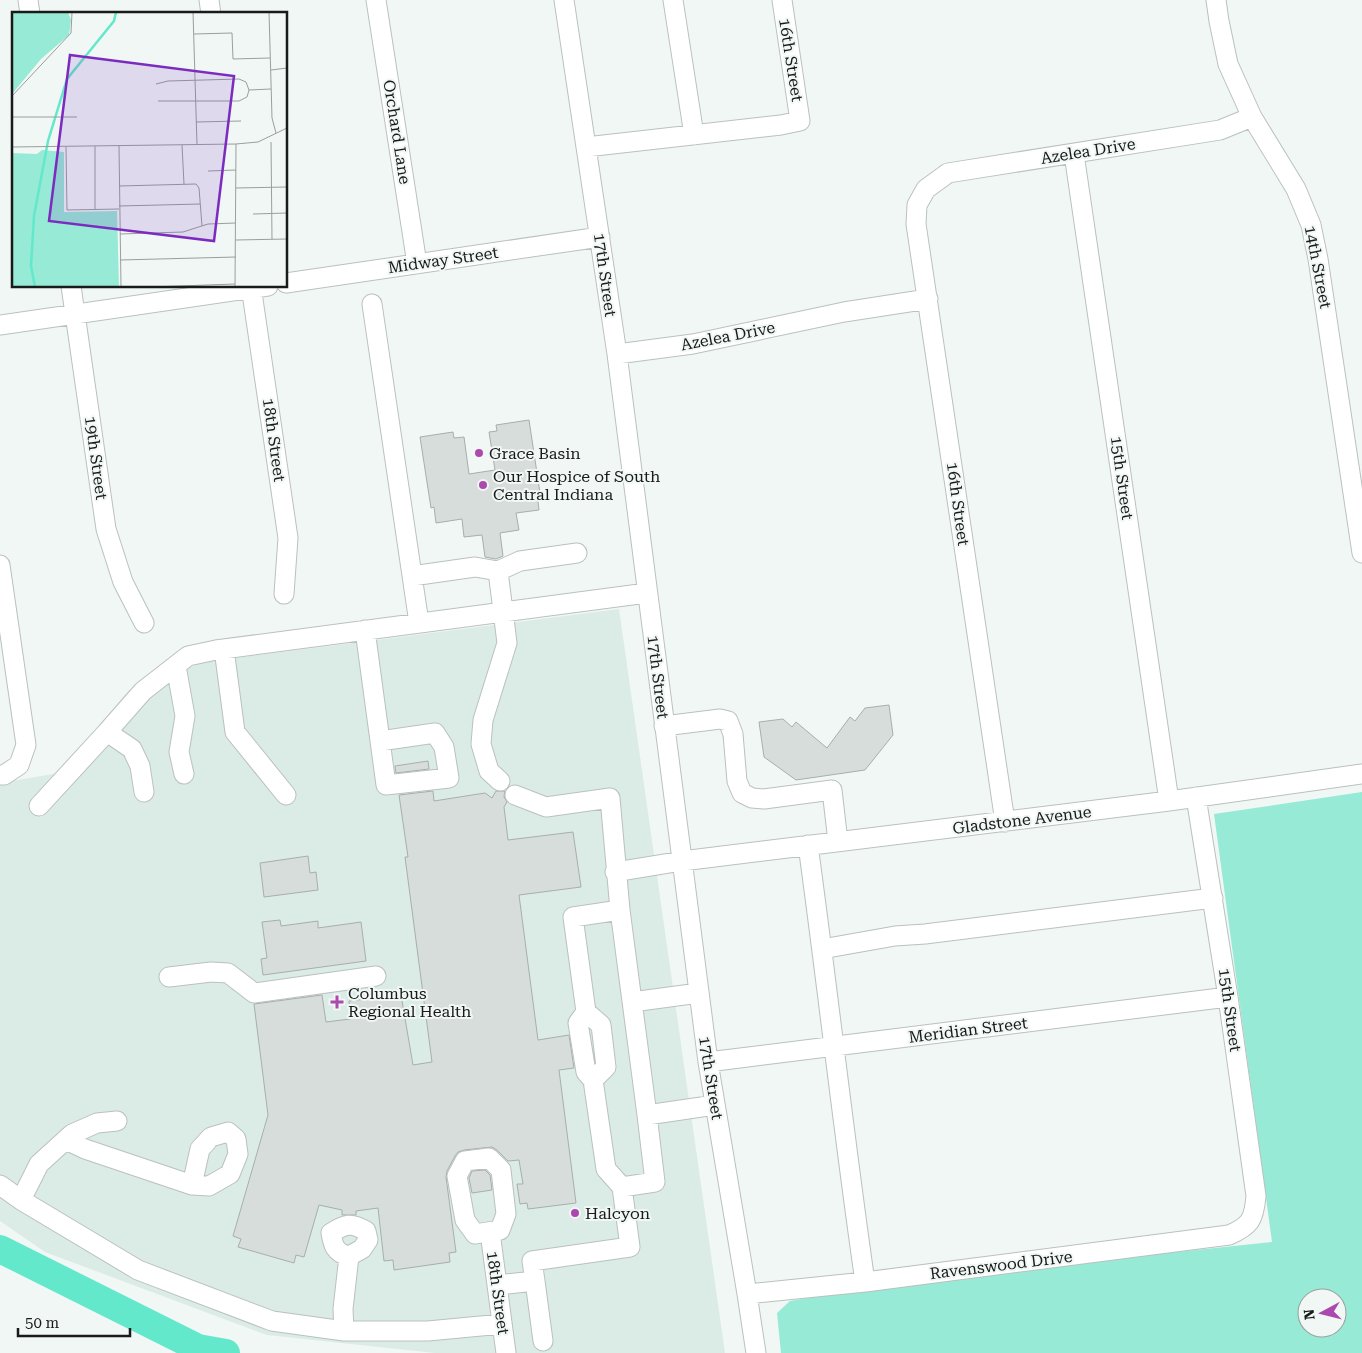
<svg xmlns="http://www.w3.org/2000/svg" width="1362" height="1353" viewBox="0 0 1362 1353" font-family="'Roboto Serif',serif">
<rect width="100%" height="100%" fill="#f0f7f5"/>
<path fill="#dbebe6" d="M619,609L725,1353H435L267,1335L45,1252L0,1221V783L59,773L129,690L204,662Z"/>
<path fill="#97ead5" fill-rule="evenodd" d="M1362,792V1353H781L777,1313L790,1301L836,1293L1024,1268L1272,1242L1214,814ZM1307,1298H1337V1328H1307Z"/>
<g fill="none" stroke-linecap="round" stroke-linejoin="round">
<path stroke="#63e8cb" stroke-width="28" d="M0,1249L198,1348L226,1353"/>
</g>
<path fill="#d6dddb" stroke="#a8aeac" d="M529,420L540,493H537L539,510L516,513L519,530L500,533L503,556L496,559L485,557L482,535L464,537L462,519L436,523L434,507L431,508L420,437L453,432L454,438L464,437L469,474L495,470L489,432L497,431L496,425Z
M889,705L893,735L865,770L796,780L764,757L759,722L783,719L792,727L796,722L827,748L850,717L855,721L865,708Z
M428,761L429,769L396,773L395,766Z
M433,791L434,801L485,793L492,798L496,791H505L504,797L507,802L504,807L508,840L573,832L581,887L519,895L538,1040L569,1035L574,1068L559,1070L576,1203L528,1209L527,1203L520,1204L517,1184H523L519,1160L508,1161L497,1150L492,1147L464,1150L458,1152L455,1156L447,1171L446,1177L456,1252L449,1253L450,1262L394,1270L393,1260L384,1261L378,1208L356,1211V1215H342V1210L319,1205L304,1257L296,1255L294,1263L238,1247L241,1239L233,1236L268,1115L254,1004L322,995L326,1022L350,1019L349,1001L401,995L413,1065L432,1062L405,857H408L399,795Z
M308,856L310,873L316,872L318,890L264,897L260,863Z
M280,920L281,926L318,921V928L361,922L366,961L263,975L261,959L267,958L262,922Z
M485,1170L490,1175L492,1190L472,1193L469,1178L472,1171Z"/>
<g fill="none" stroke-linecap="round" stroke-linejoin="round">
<defs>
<path id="minor" d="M28,0L30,14
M209,0L211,14
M376,0L417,264
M564,0L617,354L708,1062L747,1294L756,1353
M673,0L694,135
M1216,0L1219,21L1228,64L1252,117L1296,189L1311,225L1318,259L1362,553
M586,147L781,125L800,121L782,0
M1074,154L1169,801
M286,283L600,237
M71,286L106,529L123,582L144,623
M251,286L288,538L284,594
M372,304L419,623
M0,325L268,286
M617,354L693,344L844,312L928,299
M0,565L26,745L19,765L4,775H0
M498,571L507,643L483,720L481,744L489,771L500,781
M412,576L475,567L498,571L520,561L577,553
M365,630L386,785L449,778L444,747L435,733L380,741
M224,649L235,732L286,795
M176,666L185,716L179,752L184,774
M664,726L720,719L728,721L733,734L737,781L742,793L752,798L764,799L832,790L838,842
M107,732L143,691L188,656L216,650L647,593
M515,795L546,807L610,798L620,910L647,1115L715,1105
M39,806L107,732L132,749L140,766L144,792
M1005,822L916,224L917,205L926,189L948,173L1220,130L1252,117
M808,845C828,991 844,1137 865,1282
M615,872L682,861L1169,801L1362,774
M822,949L895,936L925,934L1213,898
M169,977L211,972L228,973L254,993L376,976
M632,1002L699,993
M586,1012L578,1023L586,1072L593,1080
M708,1062L1228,997
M66,1140L85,1149L192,1185L200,1149L211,1137L228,1132L236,1139L238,1154L230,1174L209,1186L192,1185
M489,1158L501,1170L506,1214L500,1230L475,1234L465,1220L457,1176L465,1161Z
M0,1185L21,1200L138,1270L272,1321L344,1331H428L502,1324
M622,1187L655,1182L647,1115
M21,1200L39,1164L72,1134L97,1123L117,1121
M490,1232L506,1353
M535,1281L543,1341
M497,1285L535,1281L532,1261L630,1247L622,1187L606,1169L593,1080L606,1067L601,1025L586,1012L573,917L620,910
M747,1294L865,1282L1229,1235C1250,1226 1254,1220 1256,1196L1228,997L1196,797
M344,1331L343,1309L349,1256L362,1249L368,1240L366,1231C351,1222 345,1224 331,1233C333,1245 335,1253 349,1256"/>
</defs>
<use href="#minor" stroke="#bac1bf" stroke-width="21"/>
<use href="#minor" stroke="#fff" stroke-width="19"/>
</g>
<g fill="#ac49af" stroke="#f0f7f5" stroke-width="2">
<circle cx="479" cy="453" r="5"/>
<circle cx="483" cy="485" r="5"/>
<path d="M334.5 994.5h5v5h5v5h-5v5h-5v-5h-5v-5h5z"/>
<circle cx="575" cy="1213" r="5"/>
</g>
<g text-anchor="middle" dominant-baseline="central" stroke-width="4" stroke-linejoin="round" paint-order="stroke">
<g font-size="16" fill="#191b1a" stroke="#f0f7f5">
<text transform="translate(791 60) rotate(81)">16th Street</text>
<text transform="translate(397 132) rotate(81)">Orchard Lane</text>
<text transform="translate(1088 151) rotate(-9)">Azelea Drive</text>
<text transform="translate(443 260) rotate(-8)">Midway Street</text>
<text transform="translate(1318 267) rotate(79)">14th Street</text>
<text transform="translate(605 275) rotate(82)">17th Street</text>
<text transform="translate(728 336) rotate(-11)">Azelea Drive</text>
<text transform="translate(274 440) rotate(82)">18th Street</text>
<text transform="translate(96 458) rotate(82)">19th Street</text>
<text transform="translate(1122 478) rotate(82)">15th Street</text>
<text transform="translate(958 504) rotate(82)">16th Street</text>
<text transform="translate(658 677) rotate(83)">17th Street</text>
<text transform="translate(1022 820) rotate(-7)">Gladstone Avenue</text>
<text transform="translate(1230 1010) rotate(82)">15th Street</text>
<text transform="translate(968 1030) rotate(-7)">Meridian Street</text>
<text transform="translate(711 1078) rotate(81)">17th Street</text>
<text transform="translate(1001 1265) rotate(-7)">Ravenswood Drive</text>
<text transform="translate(498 1293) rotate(82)">18th Street</text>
</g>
<g font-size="16" fill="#191b1a" stroke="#f0f7f5" text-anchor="start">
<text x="489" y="453">Grace Basin</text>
<text x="493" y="476">Our Hospice of South<tspan x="493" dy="18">Central Indiana</tspan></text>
<text x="348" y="993">Columbus<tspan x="348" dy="18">Regional Health</tspan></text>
<text x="585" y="1213">Halcyon</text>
</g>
</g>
<g transform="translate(12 12)">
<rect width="275" height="275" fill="#f0f7f5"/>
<path d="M0,0H56L59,8L57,23L29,47L0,82ZM30,138L52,140V200L105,199L107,275H0V141L25,142Z" fill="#97ead5"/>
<path fill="none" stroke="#63e8cb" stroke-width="2.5" d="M23,275L19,254L22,204L36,129L55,67L102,9L104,0"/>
<path fill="none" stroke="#9a9f9d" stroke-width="1" d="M181,0L185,133M257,0L260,106L264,121M182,22L220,21L221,47L258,46M259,58L275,56M144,72L156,69L227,67L234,70L237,78L259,77M0,84L59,21L60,0M146,89H227L235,85L237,78M0,105H65M184,110L229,109M259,130L260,227M170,133L172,172M83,134V198M107,134L109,275M0,135L224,132L246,130L275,116M54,135L55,198L107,197M196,159L224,158M107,174L184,172L187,176L190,214M224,176L275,175M107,194L188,192M241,202L275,201M108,222L171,220L196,212L224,211M224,228L275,227M108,248L224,245M139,275L223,272M223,275L224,132"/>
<path fill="#7b2cbf" fill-opacity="0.15" stroke="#7b2cbf" stroke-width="2.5" d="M58,43L222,64L202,229L37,209Z"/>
<rect width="275" height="275" fill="none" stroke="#191b1a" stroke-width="2.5"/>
</g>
<g transform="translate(1322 1313) rotate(263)"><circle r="24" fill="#f0f7f5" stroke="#9a9f9d"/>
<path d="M0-4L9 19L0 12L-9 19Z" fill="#ac49af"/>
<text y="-8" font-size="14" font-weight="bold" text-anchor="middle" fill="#191b1a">N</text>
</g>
<path d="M18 1328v8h112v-8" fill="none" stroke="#191b1a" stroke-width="2.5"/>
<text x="25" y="1328" font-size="15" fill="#191b1a" stroke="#f0f7f5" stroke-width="4" paint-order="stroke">50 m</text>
</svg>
